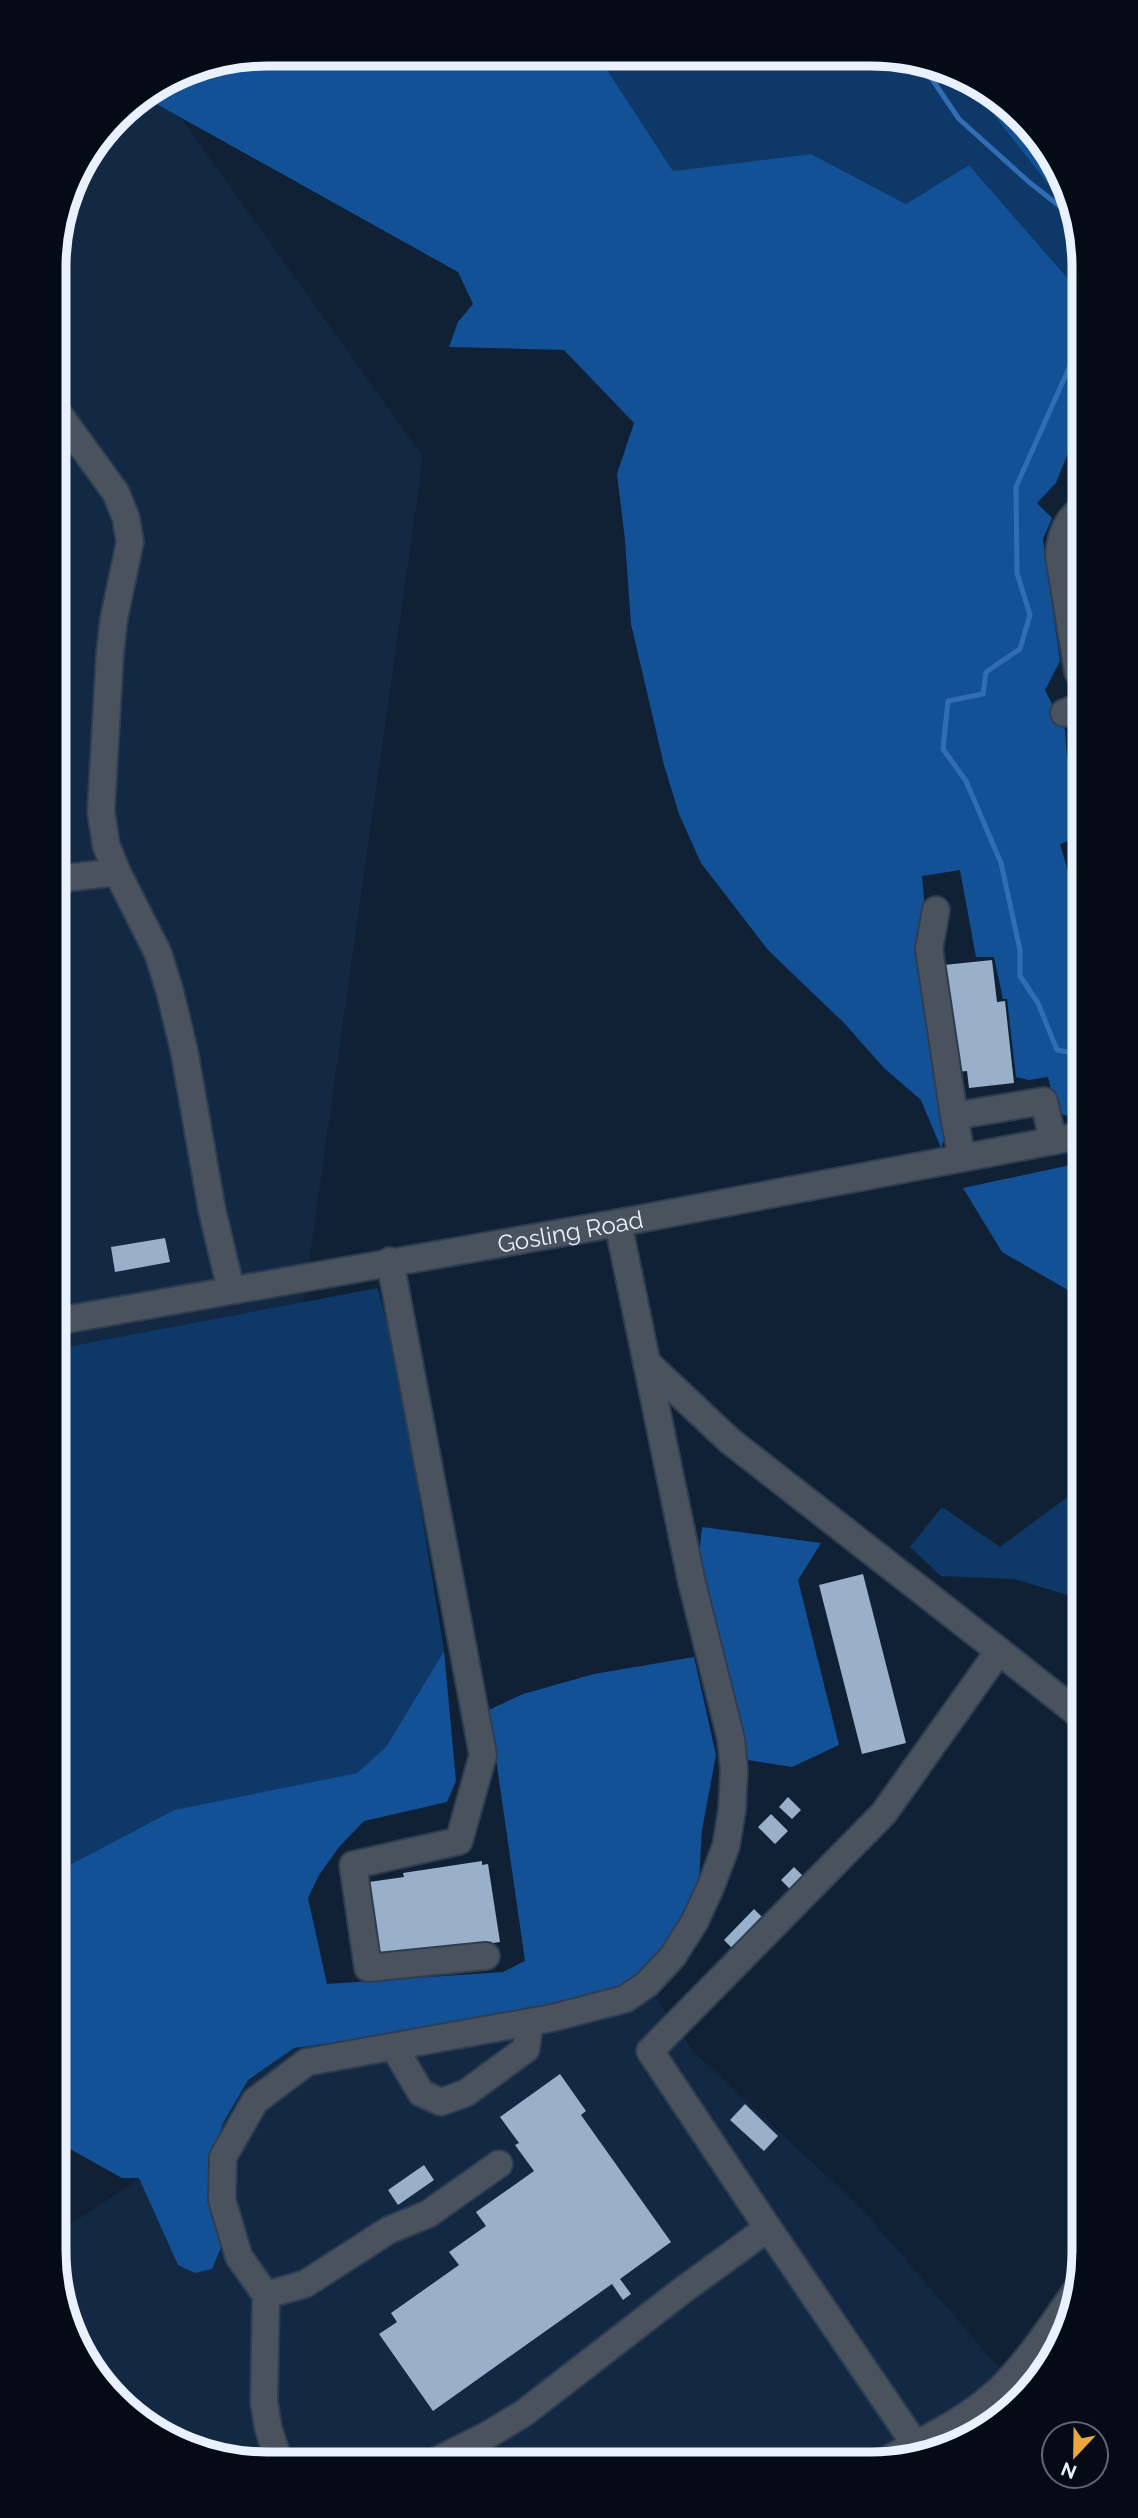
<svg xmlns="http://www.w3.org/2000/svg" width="1138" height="2518" viewBox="0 0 1138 2518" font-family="Raleway,sans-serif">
<rect width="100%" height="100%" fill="#102136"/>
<path fill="#132843" d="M159,87L423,457L303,1304L68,1347L59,1386L55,253L76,173L127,107Z
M640,1976L694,2052L863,2210L1024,2397L989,2428L926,2456L226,2460L127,2411L90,2369L62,2306L63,2229L130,2185L248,2080L294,2048L440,2028Z"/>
<path fill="#0e3868" d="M598,56L912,58L973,88L1076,220L1077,289L969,165L906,204L811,154L673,171Z
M378,1288L399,1373L444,1651L386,1747L357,1773L174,1810L60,1870L58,1353L67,1347Z
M1081,1487V1599L1014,1579L941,1576L910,1547L942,1507L1000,1547Z"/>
<path fill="#135197" d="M268,54L598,56L673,171L811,154L906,204L969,165L1077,289L1076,433L1056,483L1037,503L1052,518L1043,539L1060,661L1045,690L1065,730L1067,757L1078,756V838L1060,844L1071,882L1079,896V1119L1057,1113L1048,1077L1029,1080L1016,1077L1007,999H1003L994,957H976L960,870L922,876L925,911L918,925L945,1137L941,1148L921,1100L884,1068L845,1024L768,950L701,863L679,814L664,765L631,624L625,540L617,474L634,423L564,350L449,347L458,322L473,304L458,272L144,97L186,70Z
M973,88L1011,107L1048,149L1076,212V220Z
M1080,1163V1297L1002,1252L963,1188Z
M702,1527L821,1543L798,1580L839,1745L792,1767L748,1760L715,1630L697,1575Z
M444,1651L456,1781L447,1802L364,1821L339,1847L319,1875L308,1898L327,1984L503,1972L525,1961L489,1710L523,1694L594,1674L694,1657L716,1755L702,1830L698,1896L670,1942L640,1976L606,1998L440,2028L294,2048L248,2080L223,2123L213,2158L210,2209L222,2245L212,2269L195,2273L178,2265L139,2178H122L61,2144L60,1870L174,1810L357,1773L386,1747Z"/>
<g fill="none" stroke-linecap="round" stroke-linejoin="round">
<path stroke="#316db5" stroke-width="5" d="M921,63L959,119L1029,182L1076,219
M1077,350L1016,487L1017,573L1030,615L1020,649L986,672L983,694L948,701L943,749L966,781L1001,863L1020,950V976L1038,1003L1057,1050L1079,1054"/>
</g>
<path fill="#99afca" d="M992,960L997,1002L1005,1001L1014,1083L969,1088L967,1071L955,1072L944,965Z
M165,1238L170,1262L115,1272L111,1247Z
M863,1574L906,1743L862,1754L819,1585Z
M788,1797L801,1810L792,1819L779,1807Z
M771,1814L788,1831L775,1844L758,1827Z
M482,1861V1865L488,1864L500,1942L465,1947L464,1944L380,1956L369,1882L404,1877L403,1873Z
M794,1867L807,1880L794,1893L781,1880Z
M754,1909L767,1922L737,1953L724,1940Z
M560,2074L586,2111L581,2115L671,2242L620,2279L631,2294L623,2300L612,2284L433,2411L379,2334L397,2322L391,2313L459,2265L449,2252L486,2226L476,2212L534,2171L515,2145L519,2143L500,2117Z
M745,2104L778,2136L764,2151L730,2120Z
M424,2165L434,2180L398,2205L388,2190Z"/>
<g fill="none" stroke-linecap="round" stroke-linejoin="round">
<defs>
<g id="minor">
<path d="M55,409L116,493L126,518L130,542L114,618L110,653L101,811L106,845L117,872L158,953L170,992L184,1050L212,1210L231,1290"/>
<path d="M1077,513C1064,524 1060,539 1059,556L1078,672"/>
<path d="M1064,713L1078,708"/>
<path d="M57,879L117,872"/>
<path d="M936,910L929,949L954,1116"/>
<path d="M962,1158L954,1116L1044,1101L1053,1141"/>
<path d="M390,1261L483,1755L459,1841L353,1865L368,1968L486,1956"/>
<path id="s1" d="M58,1321L618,1223L1079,1136"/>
<path d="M999,1651L1081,1716"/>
<path d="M394,2047L421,2093L441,2102L466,2093L526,2049L530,2022"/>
<path d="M768,2228L915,2444"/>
<path d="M266,2295L305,2284L389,2230L428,2214L499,2164"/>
<path d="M892,2457C928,2438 967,2420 998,2391C1029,2362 1053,2323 1078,2288"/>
<path d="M278,2459L268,2427L264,2402L266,2295L239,2257L222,2200L223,2157L255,2101L307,2062L552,2018L625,1999L647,1984L673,1956L695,1921L711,1886L726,1846L732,1810L734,1770L731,1739L692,1583L618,1223"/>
<path d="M440,2459L486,2436L524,2413L683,2290L768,2228L650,2051L884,1813L999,1651L730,1441L647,1363"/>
</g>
</defs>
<use href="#minor" stroke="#2e3e52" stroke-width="30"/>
<use href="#minor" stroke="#49525d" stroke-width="26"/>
<path stroke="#b8c3d1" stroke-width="5" stroke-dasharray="3.5 7" stroke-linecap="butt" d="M76,2337L127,2411"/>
</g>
<g text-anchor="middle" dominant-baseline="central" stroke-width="7" stroke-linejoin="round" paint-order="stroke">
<g font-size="24" fill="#e8f1fd" stroke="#050b14">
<text stroke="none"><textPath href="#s1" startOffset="520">Gosling Road</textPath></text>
</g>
</g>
<path d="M0 0H1138V2518H0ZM267 66H871A201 201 0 0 1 1072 267V2251A201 201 0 0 1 871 2452H267A201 201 0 0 1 66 2251V267A201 201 0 0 1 267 66Z" fill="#050b14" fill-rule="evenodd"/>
<path fill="none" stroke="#e8f1fd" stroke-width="9" d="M267 66H871A201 201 0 0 1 1072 267V2251A201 201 0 0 1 871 2452H267A201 201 0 0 1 66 2251V267A201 201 0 0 1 267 66Z"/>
<g transform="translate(1075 2455) rotate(202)"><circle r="33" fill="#050b14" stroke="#606771" stroke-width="2"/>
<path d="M0-5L12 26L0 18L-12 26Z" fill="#eda83b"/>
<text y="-10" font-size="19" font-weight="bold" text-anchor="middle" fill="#e8f1fd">N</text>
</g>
</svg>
